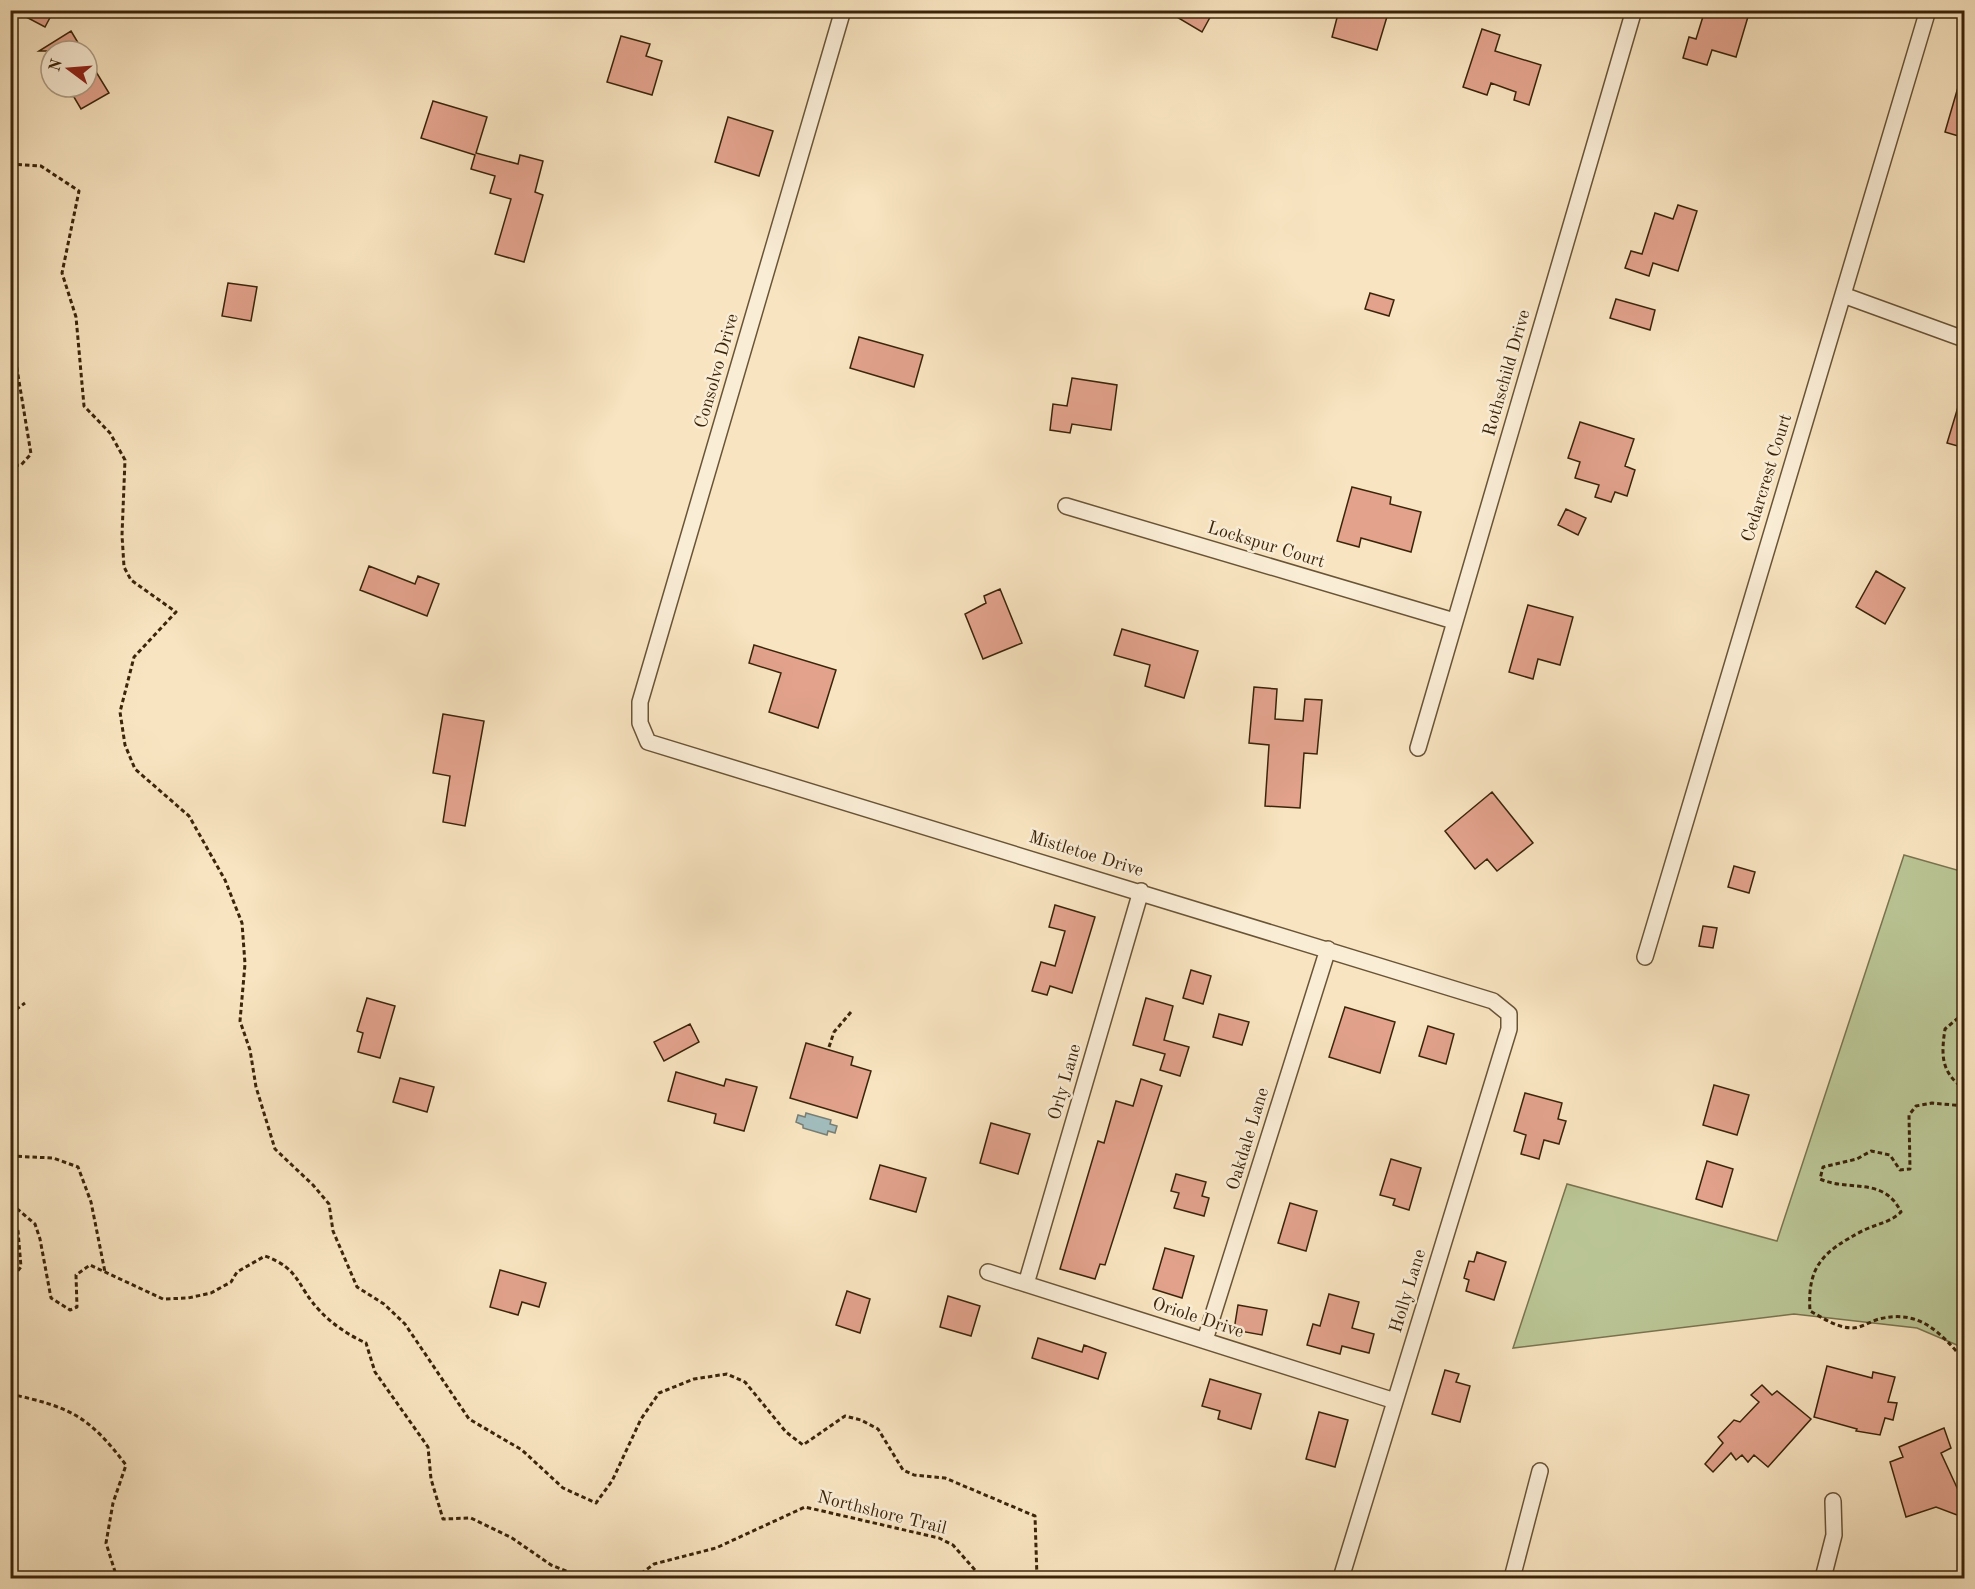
<svg xmlns="http://www.w3.org/2000/svg" width="1975" height="1589" viewBox="0 0 1975 1589" font-family="'Old Standard TT',serif">
<rect width="100%" height="100%" fill="#f8e4c0"/>
<filter id="stains"><feTurbulence type="fractalNoise" baseFrequency=".00333" numOctaves="4"/><feColorMatrix values="0 0 0 0 .2 0 0 0 0 .09 0 0 0 0 .02 0 0 0 .5 -.17"/></filter>
<radialGradient id="worn" r=".72"><stop offset=".6" stop-color="#630" stop-opacity="0"/><stop offset="1" stop-color="#630" stop-opacity=".3"/></radialGradient>
<path fill="#bac595" stroke="#7a744f" stroke-width="1.5" d="M1904,855L1964,872V1348L1917,1328L1794,1314L1513,1348L1567,1184L1777,1241Z"/>
<path fill="#a2bcbd" stroke="#797f75" stroke-width="1.5" d="M806,1113L831,1120L830,1124L837,1126L835,1133L828,1131L827,1135L803,1128V1125L796,1122L798,1115L805,1117Z"/>
<path fill="#e2a28c" stroke="#3b2409" stroke-width="1.5" d="M13,10H54L45,27Z
M1165,10H1214L1202,32Z
M1339,10H1389L1377,50L1332,37Z
M1705,10H1750L1736,57L1712,50L1707,65L1683,58L1689,37L1696,39Z
M1482,29L1500,35L1495,51L1541,65L1529,105L1514,100L1516,92L1491,83L1487,95L1463,87Z
M71,31L83,51H39Z
M621,36L650,44L646,56L662,61L652,95L607,82Z
M87,57L109,93L81,109L68,87H87Z
M1961,77H1965V138L1945,132Z
M433,101L487,117L476,153L518,164L520,155L543,161L535,192L543,195L524,262L495,254L511,199L490,193L495,176L471,169L475,155L421,138Z
M728,117L773,131L759,176L715,162Z
M1678,205L1697,211L1678,271L1653,263L1649,276L1625,268L1631,251L1642,254L1655,213L1673,219Z
M228,283L257,287L251,321L222,316Z
M1370,293L1394,300L1389,316L1365,309Z
M1616,299L1655,310L1650,330L1610,318Z
M859,337L923,355L914,387L850,368Z
M1072,378L1117,385L1111,430L1072,424L1070,433L1050,430L1053,404L1067,406Z
M1961,397H1965V448L1947,443Z
M1580,422L1634,439L1625,466L1635,470L1627,496L1615,492L1611,502L1595,497L1599,485L1575,478L1580,462L1568,458Z
M1352,487L1391,497L1390,504L1421,512L1411,552L1361,538L1359,547L1337,541Z
M1566,509L1586,518L1578,535L1558,525Z
M369,566L415,584L418,576L439,584L427,616L360,590Z
M1876,571L1905,588L1885,624L1856,607Z
M1000,589L1022,643L983,659L965,614L986,603L984,596Z
M1528,605L1573,617L1560,665L1538,659L1533,679L1509,672Z
M1122,629L1198,651L1184,698L1145,686L1150,665L1114,655Z
M754,645L836,670L818,728L769,712L781,673L749,663Z
M1254,687L1277,689L1275,719L1303,721L1305,699L1322,700L1317,754L1304,753L1300,808L1265,806L1269,745L1249,743Z
M443,714L484,721L465,826L443,822L450,776L433,773Z
M1492,792L1533,843L1497,871L1487,859L1475,869L1445,831Z
M1734,866L1755,872L1749,893L1728,887Z
M1055,905L1095,917L1072,993L1050,986L1047,995L1032,991L1041,962L1055,966L1065,931L1049,927Z
M1703,926L1717,928L1713,948L1699,946Z
M1191,970L1211,976L1203,1004L1183,998Z
M367,998L395,1006L380,1058L358,1052L363,1033L357,1031Z
M1146,998L1173,1006L1164,1040L1189,1047L1180,1076L1160,1070L1165,1054L1133,1045Z
M1345,1007L1395,1022L1380,1073L1329,1057Z
M1219,1014L1249,1022L1242,1045L1213,1037Z
M690,1024L699,1042L664,1061L654,1042Z
M1428,1026L1454,1034L1446,1064L1419,1056Z
M806,1043L853,1057L851,1065L871,1071L857,1118L790,1098Z
M676,1072L724,1086L726,1079L757,1087L744,1131L714,1123L716,1114L668,1101Z
M400,1078L434,1087L427,1112L393,1102Z
M1141,1079L1162,1086L1105,1265L1100,1264L1095,1279L1060,1269L1098,1141L1104,1143L1116,1101L1133,1106Z
M1714,1085L1749,1095L1737,1135L1703,1125Z
M1525,1093L1562,1103L1558,1119L1566,1121L1559,1144L1544,1140L1539,1159L1521,1154L1526,1135L1514,1131Z
M991,1123L1030,1134L1018,1174L980,1163Z
M1391,1159L1421,1168L1409,1210L1393,1205L1395,1199L1380,1195Z
M1707,1161L1733,1169L1722,1207L1696,1199Z
M880,1165L926,1178L916,1212L870,1199Z
M1176,1174L1206,1182L1202,1196L1209,1198L1204,1216L1174,1208L1179,1193L1171,1191Z
M1290,1203L1317,1211L1306,1251L1278,1243Z
M1165,1248L1194,1256L1182,1298L1153,1289Z
M1477,1252L1506,1262L1494,1300L1466,1291L1469,1280L1464,1278L1469,1261L1474,1262Z
M500,1270L546,1283L539,1307L522,1302L518,1315L490,1307Z
M847,1291L870,1299L860,1333L836,1325Z
M1329,1294L1359,1302L1352,1328L1374,1334L1369,1353L1342,1346L1340,1354L1307,1345L1313,1324L1320,1326Z
M948,1296L980,1306L971,1336L940,1327Z
M1238,1305L1267,1310L1262,1335L1234,1330Z
M1038,1338L1082,1352L1084,1345L1106,1353L1098,1379L1032,1358Z
M1827,1366L1872,1378L1873,1372L1895,1377L1888,1402L1897,1403L1893,1420L1885,1418L1880,1435L1856,1431L1857,1429L1814,1417Z
M1445,1370L1459,1374L1456,1382L1470,1386L1460,1422L1432,1414Z
M1210,1379L1261,1394L1251,1429L1218,1419L1220,1411L1202,1406Z
M1762,1385L1772,1395L1777,1391L1811,1419L1768,1467L1754,1455L1748,1462L1742,1455L1736,1460L1731,1453L1713,1472L1705,1464L1723,1443L1718,1437L1734,1420L1740,1422L1759,1402L1751,1395Z
M1319,1412L1348,1420L1335,1467L1306,1459Z
M1944,1428L1951,1448L1941,1453L1959,1492L1965,1494V1513L1957,1515L1936,1507L1906,1517L1890,1462L1903,1457L1899,1447Z"/>
<g fill="none" stroke-linecap="round" stroke-linejoin="round">
<defs>
<path id="street" d="M843,10L640,702V723L648,742L1493,1001L1509,1014V1029L1341,1578
M1843,295L1964,339
M1066,506L1454,621
M1418,748L1634,10
M1645,957L1928,10
M988,1272L1395,1401
M1026,1284L1141,891
M1205,1340L1328,949
M1512,1578L1540,1471
M1823,1578L1834,1535L1833,1501"/>
</defs>
<use href="#street" stroke="#6a5437" stroke-width="18"/>
<path stroke="#3b2409" stroke-width="3" stroke-dasharray="4.5 3" stroke-linecap="butt" d="M10,164L41,166L79,191L62,273L76,317L84,406L110,433L125,460L122,535L124,567L131,580L176,612L134,657L120,712L125,745L135,769L189,816L225,880L242,923L245,964L240,1021L250,1050L256,1087L275,1149L313,1185L329,1204L333,1231L357,1287L384,1304L405,1324L469,1419L522,1450L563,1488L596,1503L612,1481L641,1419L659,1393L694,1379L727,1374L745,1382L786,1432L803,1445L845,1416L861,1420L878,1429L903,1470L914,1475L945,1478L1035,1516L1037,1578
M10,285L16,363L31,454L21,465L10,466
M1964,1013L1945,1029C1941,1056 1941,1072 1964,1089
M10,1014L25,1003
M829,1047L834,1032L851,1012
M1964,1106L1932,1103L1916,1106L1909,1115L1910,1169L1900,1170L1890,1155L1871,1151L1857,1159L1823,1167L1820,1179C1849,1192 1884,1176 1901,1212C1891,1222 1877,1224 1864,1230C1824,1251 1807,1265 1810,1311C1823,1318 1837,1328 1853,1328C1861,1328 1871,1321 1879,1319C1919,1309 1940,1332 1964,1360
M10,1156L53,1158L78,1167L91,1202L105,1272
M10,1208L15,1207L35,1224L40,1239L51,1298L70,1310L77,1307L76,1275L90,1265L163,1299L188,1298L211,1293L231,1282L237,1272L265,1256C301,1269 296,1286 320,1311C332,1324 350,1336 366,1343L375,1372L428,1447L431,1479L443,1519L471,1518L512,1538L551,1565L584,1578
M10,1209L18,1231L21,1267L10,1280
M10,1394C70,1407 89,1416 126,1465L113,1503L106,1543L117,1578
M10,1576L16,1578
M635,1578L654,1564L716,1548L805,1507L939,1538L953,1545L975,1570L973,1578"/>
<use href="#street" stroke="#faedd6" stroke-width="15"/>
</g>
<g text-anchor="middle" dominant-baseline="central" stroke-width="5" stroke-linejoin="round" paint-order="stroke">
<g font-size="18" fill="#3b2409" stroke="#faedd6">
<text transform="translate(717 371) rotate(-74)">Consolvo Drive</text>
<text transform="translate(1507 373) rotate(-74)">Rothschild Drive</text>
<text transform="translate(1767 478) rotate(-73)">Cedarcrest Court</text>
<text transform="translate(1266 545) rotate(17)">Lockspur Court</text>
<text transform="translate(1086 854) rotate(17)">Mistletoe Drive</text>
<text transform="translate(1065 1082) rotate(-74)">Orly Lane</text>
<text transform="translate(1248 1139) rotate(-73)">Oakdale Lane</text>
<text transform="translate(1408 1291) rotate(-73)">Holly Lane</text>
<text transform="translate(1198 1318) rotate(18)">Oriole Drive</text>
<text transform="translate(882 1513) rotate(14)">Northshore Trail</text>
</g>
</g>
<rect width="1975" height="1589" fill="none" stroke="#f8e4c0" stroke-width="36"/>
<rect x="12" y="12" width="1951" height="1565" fill="none" stroke="#3b2409" stroke-width="3"/>
<rect x="18" y="18" width="1939" height="1553" fill="none" stroke="#3b2409" stroke-width="1.5"/>
<g transform="translate(69 69) rotate(286)"><circle r="28" fill="#faedd6" stroke="#ae9d84" stroke-width="1.5"/>
<path d="M0-4.5L10 22L0 15L-10 22Z" fill="#8f2418"/>
<text y="-9" font-size="16" font-weight="bold" text-anchor="middle" fill="#3b2409">N</text>
</g>
<rect width="100%" height="100%" filter="url(#stains)"/>
<rect width="100%" height="100%" fill="url(#worn)"/>
</svg>
